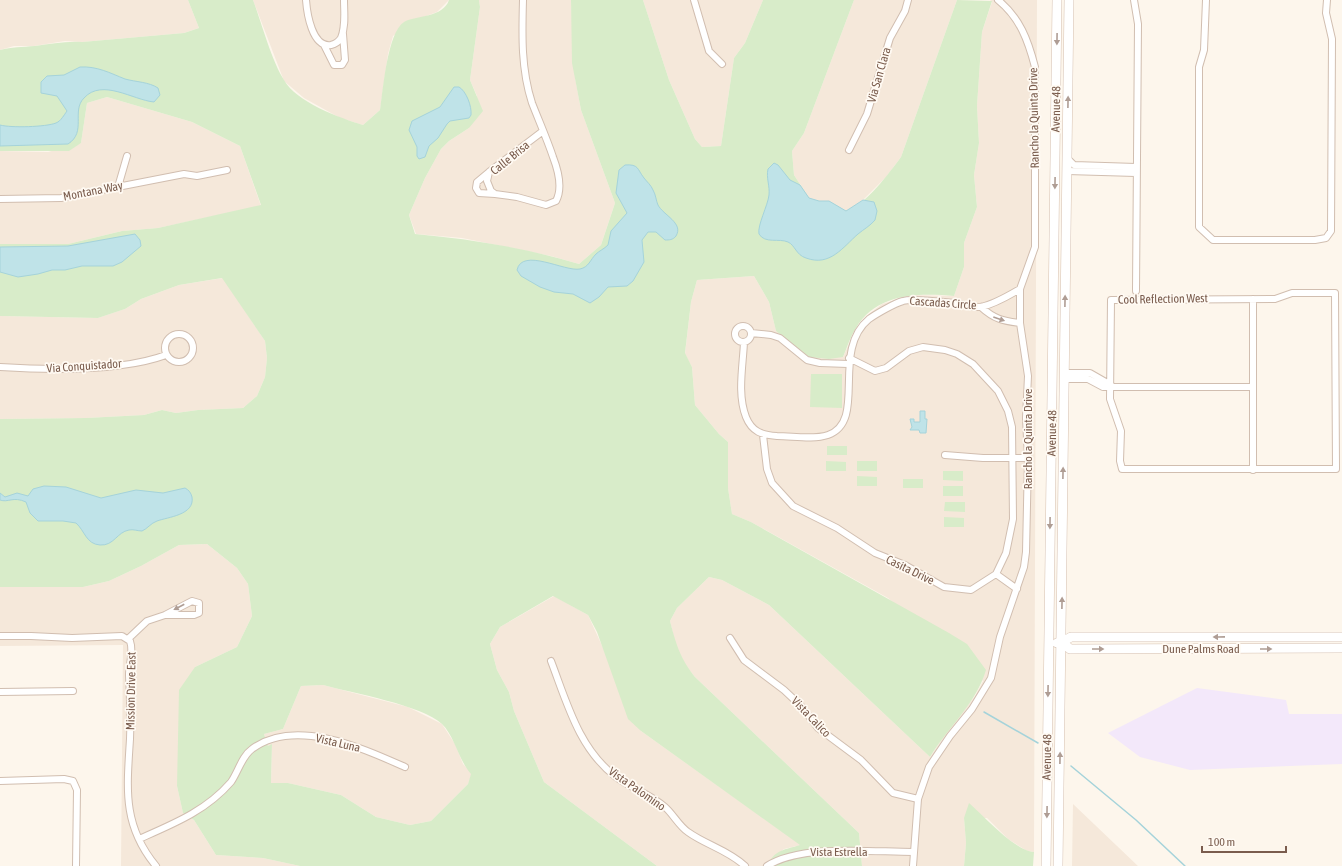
<svg xmlns="http://www.w3.org/2000/svg" width="1342" height="866" viewBox="0 0 1342 866" font-family="'Asap Condensed',sans-serif">
<rect width="100%" height="100%" fill="#fdf6ec"/>
<path fill="#f5e8da" d="M0,0H188L199,28L184,33L82,42L65,41L34,46H14L0,50Z
M253,0H449L437,12L421,18L393,36L388,54L380,110L363,125L340,118L304,98L284,81Z
M479,0H571L575,78L581,110L615,203L601,245L579,264L551,256L462,238L416,234L409,215L425,178L441,149L449,141L469,128L477,96L470,80L480,7Z
M643,0H763L745,43L734,58L721,146L702,147L695,139L669,80Z
M854,0H957L901,157L886,177L863,200L846,211L829,201H819L809,198L794,175L792,151L804,133Z
M990,0H1037L1034,852L1027,851L1008,839L987,818H964L966,843L964,866H862L859,833L695,677L686,666L677,650L670,621L677,608L709,577L722,580L769,605L930,757L947,731L975,696L983,681L888,598L751,522L732,514L728,488V442L719,434L695,405L692,367L685,354L691,302L697,280L754,276L769,302L776,331L843,357L856,328L869,314L882,304L911,295L954,296L964,267V243L977,207L974,175L979,143L977,106L982,32L992,2Z
M107,97L192,122L240,146L261,206L158,228L122,231L68,244H0V151L48,152L81,143L87,103Z
M223,278L265,341L267,358L265,377L257,396L243,408L198,410L176,413L162,410L144,415L86,418L0,419V316L98,318L125,309L141,299L179,285Z
M207,544L237,568L248,584L252,616L237,647L195,667L177,786L183,813L194,820L216,855L263,858L300,866H121L123,645L0,646V587H83L109,581L141,566L179,545Z
M554,596L588,615L641,731L801,845L784,849L767,866H657L544,782L514,711L509,692L497,670L490,644L500,627Z
M323,685L408,707L442,724L455,744L463,764L472,773L468,784L431,821L410,825L376,817L341,795L288,783H271L272,745L268,746L264,734L283,729L301,686Z
M1073,804L1138,866H1072Z"/>
<path fill="#f3e8fa" d="M1197,688L1286,700L1289,714H1342V764L1190,770L1140,757L1108,733Z"/>
<path fill="#d8ecc9" fill-rule="evenodd" d="M188,0H253C262,24 271,59 284,80C296,102 340,118 363,125L380,110C383,91 387,33 404,22C416,15 443,18 449,0H479L480,7L470,80L483,111L469,128L449,141L441,149L425,178L409,215L415,234C471,239 526,248 579,264L601,245L615,203L581,110L572,63L571,0H643L669,80L695,139L702,147L721,146L734,58L745,43L763,0H854L804,133L792,151L794,175L809,198L819,201H829L846,211C866,205 889,173 901,157L957,0L992,1L982,32L977,106L979,143L974,175L977,207L964,243V267L954,296C918,293 877,293 856,328C850,337 847,348 843,357L829,359L809,357L776,331L769,302L754,276L697,280L691,302L685,353L692,367L695,405L719,434L728,442V488L732,514L751,522L949,633L967,644L986,670C976,704 948,727 930,757L769,605L722,580L709,577L677,608L670,621C676,644 680,658 695,677L859,833L862,866H767C775,849 785,850 800,845L641,731L628,719L597,632L588,615L553,596L500,627L490,644L497,670L509,692L514,711L544,782L657,866H300L263,858L216,855L194,820L183,813L177,786L179,690L195,667L237,647L252,616L248,584L237,568L207,544L179,545L141,566L109,581L83,587H0V419L86,418L144,415L162,410L176,413L198,410L243,408L257,396L265,377L267,358L265,341L222,278L179,285L141,299L125,309L98,318L0,316V244H68L122,231L158,228L261,205L240,146L192,122L107,97L87,103L81,143L69,151H0V50C12,47 22,47 35,46C51,44 65,41 82,42L184,33L199,28ZM323,685C352,693 422,705 442,724C455,737 458,759 471,774L468,784L431,821L410,825L376,817L341,795L288,783H271L272,744L268,746L264,734L283,729L301,686Z
M811,374H842V408L810,407Z
M827,446H847V455H827Z
M826,461L846,462V471H826Z
M857,461H877V471H857Z
M943,471H963V481L943,480Z
M857,476L877,477V486H857Z
M903,479H923V488H903Z
M943,486H963V496H943Z
M945,502H965V512L944,511Z
M944,517L964,518V527H944Z
M969,803C984,816 1015,851 1034,852L1033,866H964L966,843L964,818Z"/>
<path fill="#bfe3e8" stroke="#a5d3da" d="M80,67C97,66 110,73 125,79C136,82 149,82 158,88L160,95L154,102C133,100 102,78 84,98C71,111 87,132 68,144L0,146V125C11,128 46,127 56,123C61,121 64,115 67,111L57,96L41,93V82L47,76L64,75Z
M454,87H459C466,91 472,106 471,115L469,118L450,121L447,124L438,138L429,146L425,157L419,159L417,156V147L409,130L412,121L440,107Z
M774,163L778,165L790,180L800,185L809,198L819,201H829L846,211L863,200L874,202L877,211L875,220C870,226 864,229 858,234C843,247 830,267 806,258C796,255 795,245 788,242C779,238 765,244 759,234C757,226 768,205 769,195C770,186 766,178 768,169Z
M625,165C639,164 637,169 644,178C647,182 651,185 653,190C656,195 656,201 658,205C663,215 684,223 676,236C673,240 669,240 665,240L656,232H648L642,240L644,262L633,281L627,286L608,287L599,297L590,303L573,294L554,292L540,287L521,276L517,270C522,247 565,272 580,269C589,267 590,260 596,254C599,251 604,249 608,245L611,231L627,213L616,193L619,170Z
M135,234L140,240L141,246L122,262L113,266H82L65,270H52L38,274L18,277L0,272V247L68,246Z
M920,411H925V419H927L926,433H920L919,430H910L912,427L910,419H914V422H920Z
M44,486L66,487L101,498L136,490L163,493L185,488C189,490 191,493 192,497C195,515 168,517 157,521C151,523 147,529 142,531C138,531 133,529 129,530C117,532 114,546 100,545C86,544 85,531 76,523L63,521H38L30,513L26,502C13,496 8,503 0,500V493L5,497L17,493L28,496L33,489Z"/>
<g fill="none" stroke-linecap="round" stroke-linejoin="round">
<path stroke="#a5d3da" stroke-width="1.5" d="M984,712L1038,743
M1071,766L1136,820L1185,866"/>
<defs>
<path id="minor" d="M306,0C307,13 312,48 331,45C335,44 339,41 341,38C346,26 344,12 344,0
M523,0C522,35 521,69 532,103C539,121 547,139 553,157C558,170 563,188 556,201L546,205L517,197L495,194L491,191L487,181L489,172L543,131
M694,0L709,51L722,64
M1134,0L1138,24L1136,291
M1206,0L1204,50L1199,67V227L1213,240H1315L1326,238L1331,231L1332,39L1326,13L1327,0
M324,45L334,65H342L345,60L343,34
M849,150L867,114L890,38L905,11L908,0
M1067,158L1074,165L1136,167
M1067,171L1136,173
M489,172L477,182L476,188L479,193L495,194
M118,187L127,156
M0,199L61,198L184,174L197,176L227,170
M1292,293H1335L1336,469H1122L1120,461L1121,431L1110,399L1111,300L1275,299Z
M981,307C994,319 1003,321 1020,323
M735 334a8 8 0 1 1 16 0a8 8 0 1 1-16 0Z
M751,333L771,335L780,338L807,360L820,363L848,364
M165 348a14 14 0 1 1 28 0a14 14 0 1 1-28 0Z
M744,342C743,366 737,394 746,417C752,432 762,435 777,436C793,436 813,440 828,435C868,421 830,351 869,319C876,314 895,303 903,301C912,298 944,302 954,303C963,304 973,308 981,307C995,304 1008,296 1020,289
M0,367C49,370 120,372 166,355
M1064,373H1090L1111,385
M1064,379H1088L1103,387H1253
M763,435L767,469L772,483L793,506L837,528L875,553L905,565L944,587L971,590L996,574L1006,553L1013,519L1012,427L1008,411L998,391L973,364L957,354L945,350L923,347L909,351L886,368L875,371L849,358
M945,455L983,458H1028
M1253,470V299
M996,574L1017,589
M0,636H31L72,638L122,636L130,641C134,652 129,664 129,675C130,696 131,717 130,739C127,788 122,825 156,866
M730,638L744,660L784,690L801,706L818,728L861,760L893,793L918,799
M128,639L147,621L165,615L192,601L199,603V613L194,615H165
M551,661C567,703 579,749 616,777C631,788 650,794 665,807C673,814 679,826 688,832C706,845 728,850 745,866
M0,692L73,691
M0,781L64,779L73,781L77,790L76,866
M139,839C173,824 206,811 231,782C238,772 242,756 252,749C295,717 362,748 405,767
M767,866C802,844 871,852 913,852
M913,866L918,799L929,767L950,736L972,709L991,678L1000,637L1024,567L1026,552L1028,458L1026,418L1028,376L1020,323V289L1035,247V67C1028,40 1020,18 998,0"/>
<path id="secondary" d="M1062,642L1070,649L1342,648
M1057,643L1062,642L1071,637H1342
M1046,866L1057,0
M1058,866L1069,0"/>
</defs>
<use href="#minor" stroke="#d1beb0" stroke-width="8"/>
<use href="#secondary" stroke="#d6c0b0" stroke-width="10"/>
<use href="#minor" stroke="#fff" stroke-width="6"/>
<use href="#secondary" stroke="#fff" stroke-width="9"/>
</g>
<defs><path id="oneway-solid" d="M-6-.8H1V-3.2L6.5 0L1 3.2V.8H-6Z"/></defs>
<g fill="#af9d94">
<use href="#oneway-solid" transform="translate(1057 39) rotate(91)"/>
<use href="#oneway-solid" transform="translate(1068 102) rotate(-89)"/>
<use href="#oneway-solid" transform="translate(1055 183) rotate(91)"/>
<use href="#oneway-solid" transform="translate(1065 301) rotate(-89)"/>
<use href="#oneway-solid" transform="translate(999 319) rotate(19)"/>
<use href="#oneway-solid" transform="translate(1063 473) rotate(-89)"/>
<use href="#oneway-solid" transform="translate(1050 523) rotate(91)"/>
<use href="#oneway-solid" transform="translate(1062 603) rotate(-89)"/>
<use href="#oneway-solid" transform="translate(179 607) rotate(152)"/>
<use href="#oneway-solid" transform="translate(1219 637) rotate(179)"/>
<use href="#oneway-solid" transform="translate(1098 649)"/>
<use href="#oneway-solid" transform="translate(1266 649)"/>
<use href="#oneway-solid" transform="translate(1048 691) rotate(91)"/>
<use href="#oneway-solid" transform="translate(1060 758) rotate(-89)"/>
<use href="#oneway-solid" transform="translate(1047 812) rotate(91)"/>
</g>
<g text-anchor="middle" dominant-baseline="central" stroke-width="3.5" stroke-linejoin="round" paint-order="stroke">
<g font-size="12" fill="#7a5c4d" stroke="#fffaf3">
<text transform="translate(879 75) rotate(-74)">Via San Clara</text>
<text transform="translate(1056 109) rotate(-89)">Avenue 48</text>
<text transform="translate(1034 118) rotate(-91)">Rancho la Quinta Drive</text>
<text transform="translate(510 158) rotate(-39)">Calle Brisa</text>
<text transform="translate(93 191) rotate(-11)">Montana Way</text>
<text transform="translate(1163 299) rotate(-1)">Cool Reflection West</text>
<text transform="translate(943 303) rotate(4)">Cascadas Circle</text>
<text transform="translate(84 366) rotate(-4)">Via Conquistador</text>
<text transform="translate(1052 433) rotate(-89)">Avenue 48</text>
<text transform="translate(1028 439) rotate(-90)">Rancho la Quinta Drive</text>
<text transform="translate(910 570) rotate(26)">Casita Drive</text>
<text x="1201" y="649">Dune Palms Road</text>
<text transform="translate(131 691) rotate(-89)">Mission Drive East</text>
<text transform="translate(811 717) rotate(46)">Vista Calico</text>
<text transform="translate(338 743) rotate(13)">Vista Luna</text>
<text transform="translate(1047 757) rotate(-89)">Avenue 48</text>
<text transform="translate(637 789) rotate(35)">Vista Palomino</text>
<text x="839" y="852">Vista Estrella</text>
</g>
</g>
<path d="M1202 846v6h84v-6" fill="none" stroke="#7a5c4d" stroke-width="2"/>
<text x="1208" y="846" font-size="12" fill="#7a5c4d" stroke="#fffaf3" stroke-width="3" paint-order="stroke">100 m</text>
</svg>
